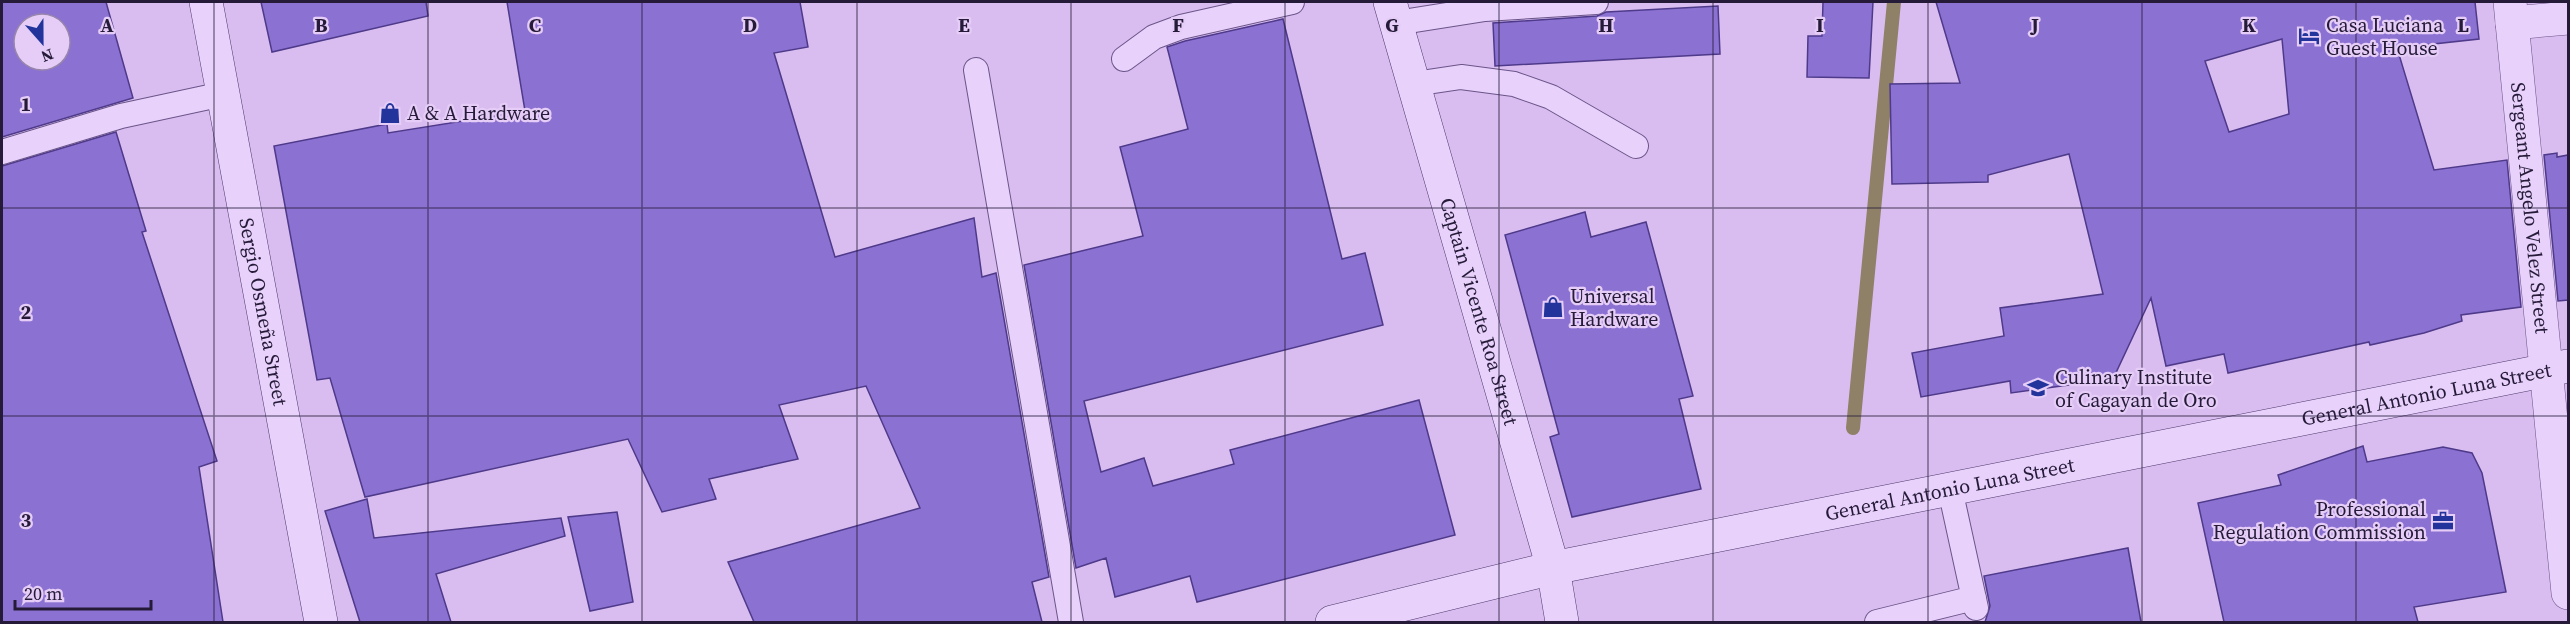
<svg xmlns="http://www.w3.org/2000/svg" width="2570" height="624" viewBox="0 0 2570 624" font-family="'Source Serif 4',serif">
<rect width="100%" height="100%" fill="#dabdf0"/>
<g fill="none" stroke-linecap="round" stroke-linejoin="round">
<path stroke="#8f8068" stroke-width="14" d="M1853,428L1894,2"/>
</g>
<path fill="#8b71d1" stroke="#4e3a8a" stroke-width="1.5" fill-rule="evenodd" d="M2,2H106L133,98L2,137ZM24,24H60V60H24Z
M261,2H426L428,16L272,52Z
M507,2H800L808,47L774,53L835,257L974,218L982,277L996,273L1049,577L1032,582L1042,622H754L728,562L920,508L866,386L779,405L798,459L709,479L716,499L662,512L628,439L365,497L330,378L317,380L274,146L387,124L388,133L525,111Z
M1823,2H1873L1869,78L1807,77L1808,36H1822Z
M1936,2H2475L2479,39L2397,48L2434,170L2507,160L2521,307L2461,315L2462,321L2424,333L2370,345L2369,342L2228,373L2224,354L2166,366L2151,298L2113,379L2011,393L2010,381L1921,397L1912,353L2004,336L2000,308L2103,294L2069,154L1988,175V182L1892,184L1890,84L1960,83ZM2282,39L2289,114L2229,132L2205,61Z
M1718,6L1720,54L1495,66L1493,23L1597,16L1606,12Z
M1283,19L1342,259L1365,253L1383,325L1084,401L1101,472L1144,458L1153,486L1234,464L1230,450L1419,400L1455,535L1197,602L1190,576L1115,597L1106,558L1076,568L1024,265L1143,236L1120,147L1188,129L1167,47L1185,41Z
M116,132L146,231L142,232L217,461L199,467L223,622H2V166Z
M2557,153V157L2568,155V300L2558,301L2544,155Z
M1585,212L1591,237L1646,222L1693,396L1679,399L1701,489L1572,517L1550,437L1559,434L1505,235Z
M2363,446L2367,462L2443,447L2472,453L2482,473L2506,592L2414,607L2418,622H2224L2198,503L2281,485L2278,475Z
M367,499L374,538L561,518L565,536L436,574L451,622H360L325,511Z
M617,512L633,602L590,611L568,517Z
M2128,548L2141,622H1985L1990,606L1984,576Z"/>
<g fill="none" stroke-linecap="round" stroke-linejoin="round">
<defs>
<path id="lane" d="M1396,23L1485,9L1596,2
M1124,59L1154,37L1181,27L1292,2
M976,70L1071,622
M1414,84L1461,77L1514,84L1551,97L1636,146
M2,152L121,116L223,94
M1950,489L1976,608
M1877,622L1974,598"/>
<g id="street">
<path id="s1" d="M2510,2L2568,593"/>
<path d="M2512,23L2568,18"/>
</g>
<g id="secondary">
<path id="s2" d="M206,2L321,622"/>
<path id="s3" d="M1390,2L1553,568L1562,622"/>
<path id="s4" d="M1332,622L1553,568L2568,366"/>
</g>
</defs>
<use href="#lane" stroke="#6a5589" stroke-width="26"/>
<use href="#street" stroke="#6a5589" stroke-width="34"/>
<use href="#secondary" stroke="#4b396b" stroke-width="34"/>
<use href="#lane" stroke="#e8d1fb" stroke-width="24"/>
<use href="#street" stroke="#e8d1fb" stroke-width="33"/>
<use href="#secondary" stroke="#e8d1fb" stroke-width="33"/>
</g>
<path fill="none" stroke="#251b38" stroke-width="1.5" stroke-opacity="0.55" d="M214,2V622M428,2V622M642,2V622M857,2V622M1071,2V622M1285,2V622M1499,2V622M1713,2V622M1928,2V622M2142,2V622M2356,2V622M2,208H2568M2,416H2568"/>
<defs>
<symbol id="hotel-bare" viewBox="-9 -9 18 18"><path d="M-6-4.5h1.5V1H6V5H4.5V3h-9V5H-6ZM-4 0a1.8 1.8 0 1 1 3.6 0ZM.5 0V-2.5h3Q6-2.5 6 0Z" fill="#22349c" stroke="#e5cdf7" stroke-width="2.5" paint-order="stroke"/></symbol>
<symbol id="shop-bare" viewBox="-9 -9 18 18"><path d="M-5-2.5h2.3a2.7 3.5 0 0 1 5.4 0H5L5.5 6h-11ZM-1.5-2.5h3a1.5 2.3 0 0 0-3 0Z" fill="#22349c" stroke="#e5cdf7" stroke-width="2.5" paint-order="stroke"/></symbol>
<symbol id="school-bare" viewBox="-9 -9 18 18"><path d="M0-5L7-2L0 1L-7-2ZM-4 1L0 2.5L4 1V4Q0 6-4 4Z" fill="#22349c" stroke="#e5cdf7" stroke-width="2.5" paint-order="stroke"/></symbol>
<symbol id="office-bare" viewBox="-9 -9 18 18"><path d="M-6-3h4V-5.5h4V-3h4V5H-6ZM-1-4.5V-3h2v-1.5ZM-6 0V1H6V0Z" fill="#22349c" stroke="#e5cdf7" stroke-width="2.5" paint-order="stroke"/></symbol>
</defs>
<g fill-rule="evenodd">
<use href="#hotel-bare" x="2294" y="21" width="30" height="30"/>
<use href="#shop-bare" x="375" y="98" width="30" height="30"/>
<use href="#shop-bare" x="1538" y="292" width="30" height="30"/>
<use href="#school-bare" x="2023" y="373" width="30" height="30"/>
<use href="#office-bare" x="2428" y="506" width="30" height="30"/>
</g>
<g text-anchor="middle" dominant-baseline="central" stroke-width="4.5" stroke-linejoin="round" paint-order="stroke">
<g font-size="20" fill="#251b38" stroke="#e5cdf7" text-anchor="start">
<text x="2326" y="25">Casa Luciana<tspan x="2326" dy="23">Guest House</tspan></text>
<text x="407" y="113">A &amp; A Hardware</text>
<text x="1570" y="296">Universal<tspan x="1570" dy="23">Hardware</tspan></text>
<text x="2055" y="377">Culinary Institute<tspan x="2055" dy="23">of Cagayan de Oro</tspan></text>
<text x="2426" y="509" text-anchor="end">Professional<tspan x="2426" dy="23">Regulation Commission</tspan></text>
</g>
<g font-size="20" fill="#251b38" stroke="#e5cdf7">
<text stroke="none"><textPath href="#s1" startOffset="207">Sergeant Angelo Velez Street</textPath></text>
<text stroke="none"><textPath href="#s3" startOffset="322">Captain Vicente Roa Street</textPath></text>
<text stroke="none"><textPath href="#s2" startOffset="315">Sergio Osmeña Street</textPath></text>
<text stroke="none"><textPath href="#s4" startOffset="1118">General Antonio Luna Street</textPath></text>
<text stroke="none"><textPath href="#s4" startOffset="632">General Antonio Luna Street</textPath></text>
</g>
</g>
<g font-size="20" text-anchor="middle" font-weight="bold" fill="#251b38" stroke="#e5cdf7" stroke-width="4.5" stroke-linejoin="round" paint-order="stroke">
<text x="107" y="32">A</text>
<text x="321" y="32">B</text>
<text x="535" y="32">C</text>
<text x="750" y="32">D</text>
<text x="964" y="32">E</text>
<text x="1178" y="32">F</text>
<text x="1392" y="32">G</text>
<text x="1606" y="32">H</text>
<text x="1820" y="32">I</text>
<text x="2035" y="32">J</text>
<text x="2249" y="32">K</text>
<text x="2463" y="32">L</text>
<text x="26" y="111">1</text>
<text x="26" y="319">2</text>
<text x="26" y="527">3</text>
</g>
<rect width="2570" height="624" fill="none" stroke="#251b38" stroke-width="6"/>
<g transform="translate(42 42) rotate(159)"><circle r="28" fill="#e5cdf7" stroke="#9886ab" stroke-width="1.5"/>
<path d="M0-4.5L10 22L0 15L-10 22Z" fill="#22349c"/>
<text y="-9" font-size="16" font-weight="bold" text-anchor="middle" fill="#251b38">N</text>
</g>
<path d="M15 600v9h136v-9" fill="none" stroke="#251b38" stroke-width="3"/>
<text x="24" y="600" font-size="18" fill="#251b38" stroke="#e5cdf7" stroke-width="4.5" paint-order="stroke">20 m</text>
</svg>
